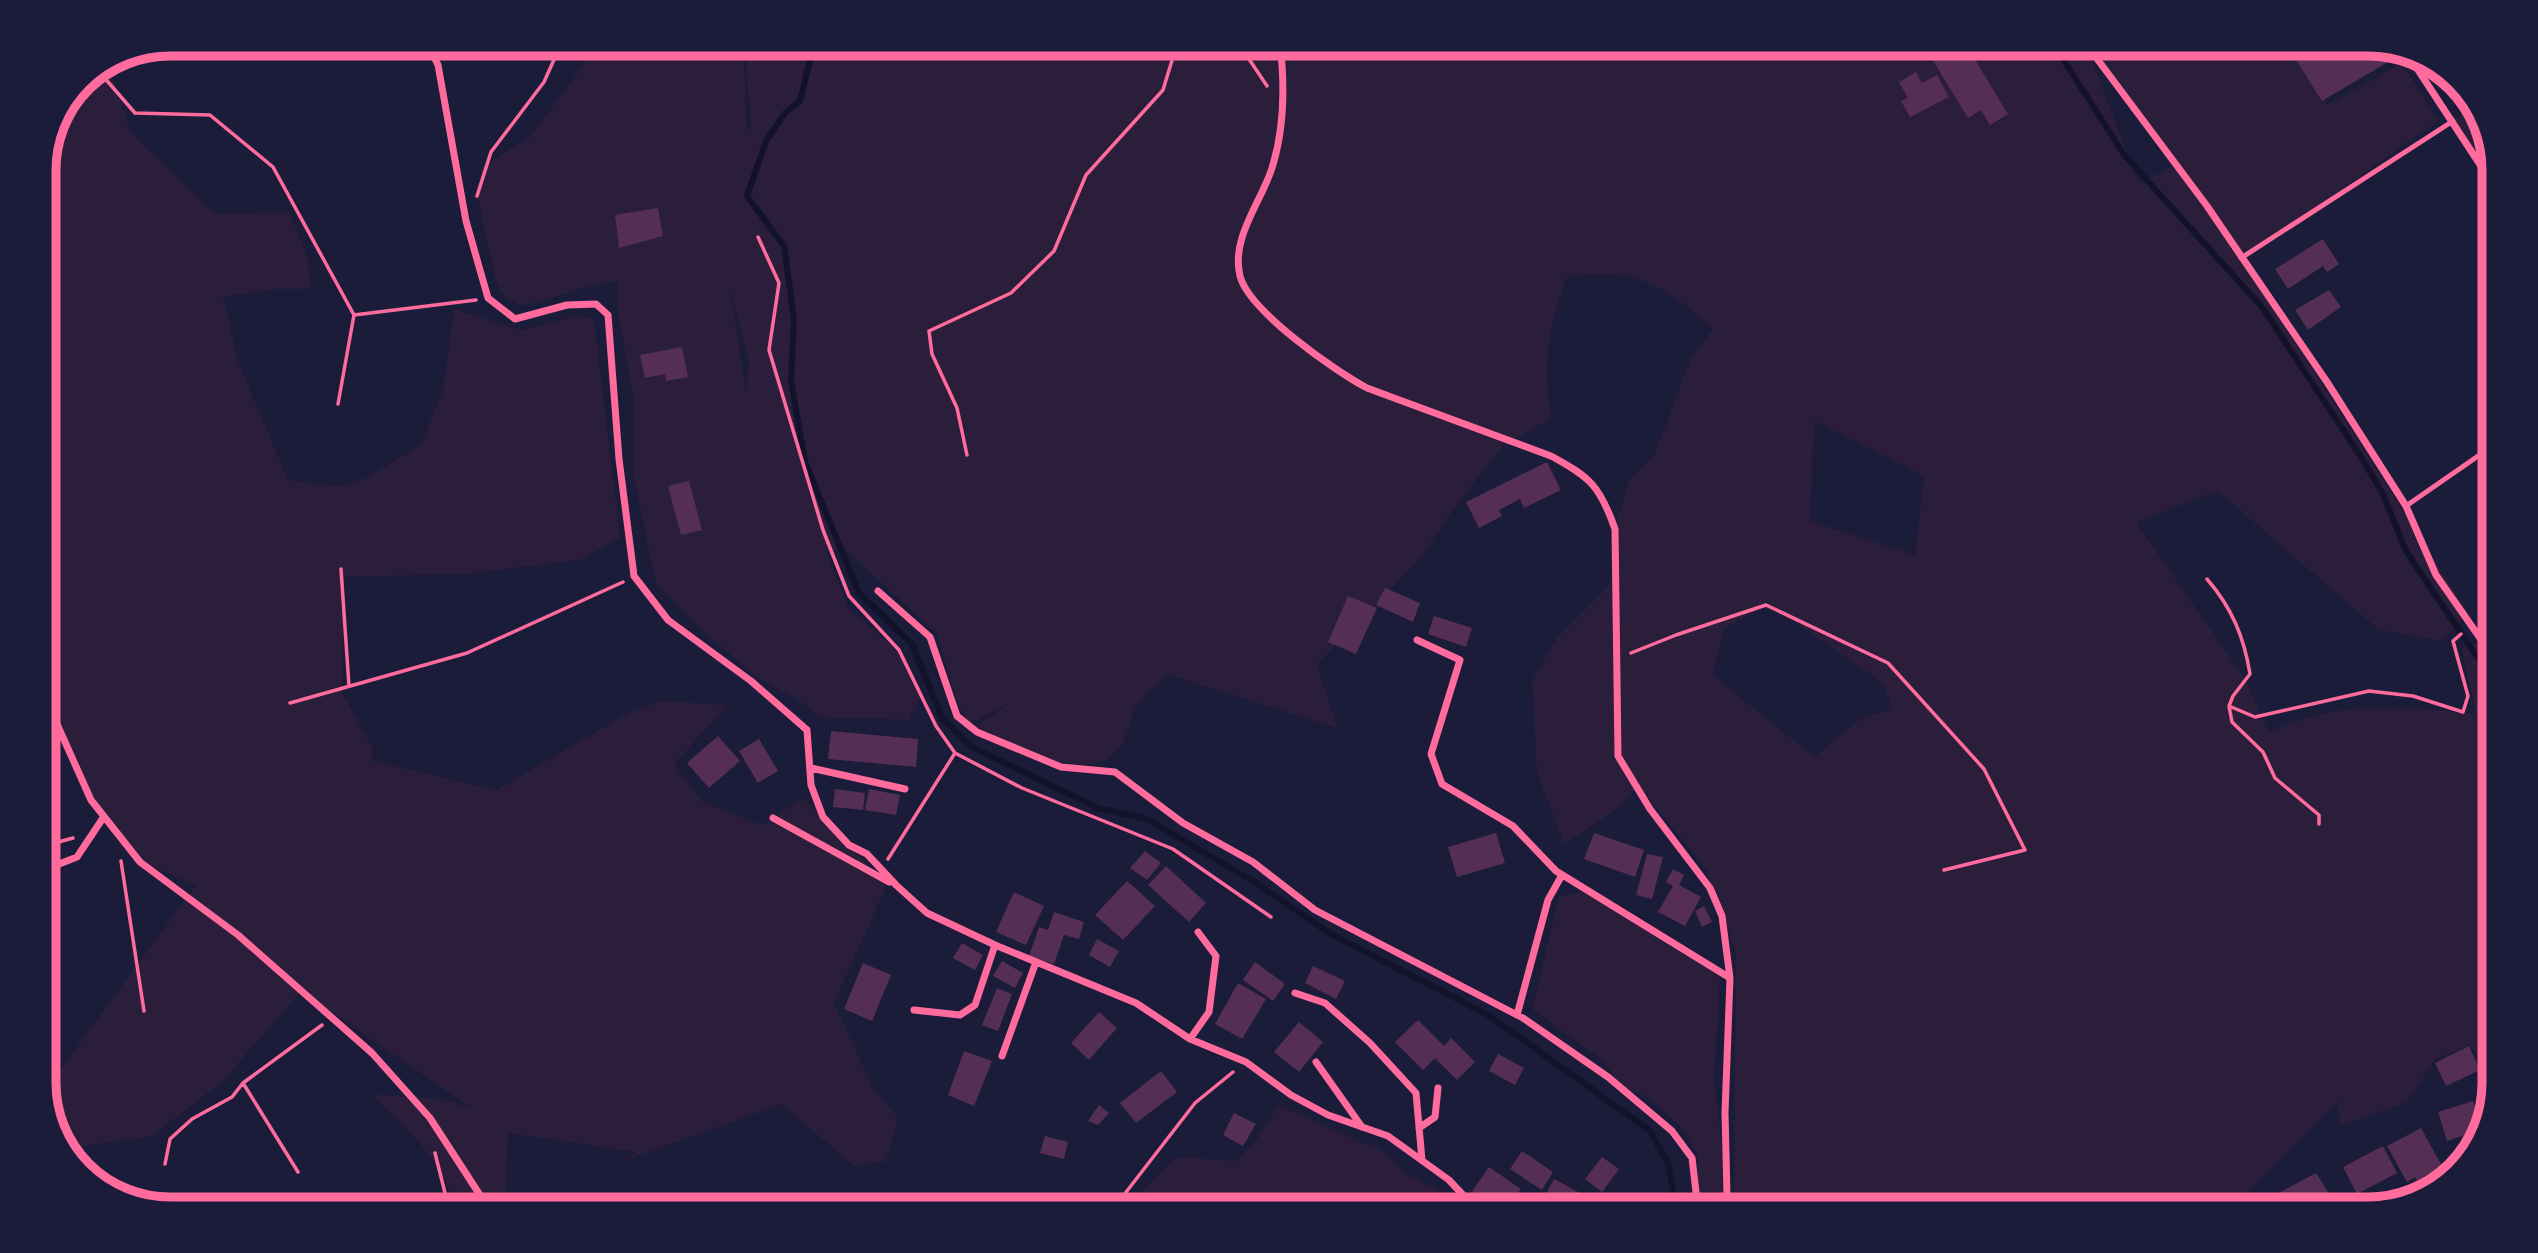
<svg xmlns="http://www.w3.org/2000/svg" width="2538" height="1253" viewBox="0 0 2538 1253" font-family="Helvetica,sans-serif">
<rect width="100%" height="100%" fill="#1b1b3a"/>
<path fill="#2a1e3b" fill-rule="evenodd" d="M599,44H743L747,128L751,132L745,44H2086L2139,184L2176,164L2088,44H2287L2327,105L2402,63L2438,121L2242,259L2468,612L2441,641L2379,630L2218,491L2136,522L2245,679L2269,733C2337,699 2403,706 2476,714L2462,648L2479,642L2494,661V1076L2470,1045L2436,1059L2407,1102L2340,1126L2338,1101L2230,1209H2194L2185,1197L2158,1209H1743L1734,1192L1736,952L1706,869L1638,786L1617,809L1564,844L1537,773L1532,681L1557,638L1612,582L1617,645L1615,529L1630,478L1654,456L1691,358L1713,329C1666,286 1632,265 1567,277C1547,333 1543,359 1551,419L1511,441L1507,440L1453,510L1420,559L1317,664L1337,728L1167,674C1158,684 1145,694 1137,705C1129,717 1130,733 1121,746C1091,791 1013,743 977,726L1011,702L970,724L957,703L937,634L847,551H826L849,609L903,654L922,694L909,720L819,717L800,701L757,677L714,641L656,584L634,478L633,397L618,311L619,281C585,285 555,298 522,306L505,297L496,281L478,199L482,167L530,137ZM730,286L749,364L746,393ZM1814,421L1924,476L1915,555L1810,521ZM1766,605L1788,617L1883,683L1892,709L1861,719L1814,757L1713,675L1724,629Z
M107,63L131,133L215,214L289,212L308,258L310,289H273L223,297L238,361L288,480L339,487L366,478L421,445L443,390L454,309L521,330L576,316L594,319L620,538L580,560L464,574L344,577L342,693L373,748L372,761L497,790L628,713L662,701L728,705L674,764L702,802L762,825L804,798L887,885L834,1003L873,1088L898,1118L886,1161L854,1166L782,1104L624,1161L636,1152L508,1133L505,1209H455C447,1166 403,1123 371,1094L440,1099L471,1108L301,991L222,1082L152,1136L64,1149L44,1092L196,885L140,862L91,800L54,716L51,679L46,703L44,695V162L81,80Z
M2474,102L2494,162V186L2453,121Z
M1583,891L1720,976L1714,1079L1730,1209H1700L1697,1154L1679,1125L1646,1096L1623,1089L1605,1062L1532,1009L1559,897Z
M1278,1105L1382,1151L1405,1173L1475,1209H1122L1177,1157L1237,1161L1257,1140Z"/>
<g fill="none" stroke-linecap="round" stroke-linejoin="round">
<path stroke="#12122b" stroke-width="6" d="M814,44L800,101L785,113L766,141L747,196L784,246L794,319L791,380L805,462L859,593L912,644L942,718L972,747L1098,808L1147,819L1251,880L1331,934L1490,1016L1650,1131L1668,1163L1676,1209
M2059,44L2061,56L2125,156L2262,307L2361,457L2383,494L2406,551L2494,682"/>
</g>
<path fill="#542f53" d="M1763,44H1792L1791,54L1762,53Z
M2286,44H2368L2379,46L2388,62L2322,101Z
M1956,45L1964,58L1971,53L2008,114L1990,125L1981,110L1968,118L1932,59Z
M1916,72L1922,83L1937,75L1949,97L1910,117L1901,101L1908,98L1899,82Z
M658,208L663,236L619,248L615,215Z
M2323,239L2339,264L2327,272L2323,266L2288,289L2275,269Z
M2329,290L2341,307L2308,330L2295,310Z
M682,347L688,377L666,381L665,374L645,378L640,355Z
M1547,462L1561,490L1524,508L1520,499L1499,510L1502,516L1479,528L1466,502Z
M689,481L702,530L681,535L668,486Z
M1385,588L1420,603L1413,622L1376,605Z
M1348,596L1377,608L1356,654L1328,642Z
M1434,616L1472,628L1466,647L1428,634Z
M831,731L918,739L916,767L828,759Z
M718,736L740,761L709,788L687,763Z
M759,739L778,771L758,783L739,751Z
M835,789L865,793L863,810L833,807Z
M869,789L900,795L896,815L865,810Z
M1496,833L1505,863L1457,877L1448,847Z
M1594,833L1644,850L1635,877L1584,859Z
M1145,851L1161,863L1147,880L1130,868Z
M1647,854L1663,857L1652,899L1636,895Z
M1166,866L1206,903L1189,922L1148,885Z
M1673,869L1684,875L1679,885L1701,897L1685,926L1658,912L1673,886L1666,882Z
M1127,881L1155,906L1123,940L1095,915Z
M1014,892L1044,906L1026,945L996,932Z
M1704,906L1712,922L1702,927L1695,911Z
M1054,912L1084,922L1079,939L1064,935L1054,964L1029,956L1039,927L1048,930Z
M1097,939L1119,951L1110,967L1089,955Z
M962,943L983,955L975,970L953,958Z
M1002,961L1023,973L1015,988L993,976Z
M1255,962L1285,984L1273,1001L1243,980Z
M863,963L891,975L872,1021L844,1009Z
M1313,966L1345,981L1336,999L1305,983Z
M1238,983L1266,999L1242,1039L1215,1024Z
M997,988L1012,994L998,1031L982,1025Z
M2494,1002V1031L2483,1007Z
M1099,1012L1117,1028L1089,1060L1071,1043Z
M1418,1020L1444,1046L1451,1038L1475,1062L1457,1080L1435,1058L1423,1070L1395,1042Z
M1299,1022L1323,1042L1299,1072L1274,1052Z
M2469,1046L2480,1070L2446,1086L2435,1063Z
M964,1051L992,1061L974,1106L948,1095Z
M1498,1054L1524,1068L1515,1085L1489,1071Z
M1161,1071L1177,1092L1136,1123L1120,1103Z
M2473,1101L2483,1129L2447,1141L2438,1112Z
M2490,1102L2486,1120L2480,1106Z
M1099,1105L1109,1113L1098,1125L1088,1121Z
M1234,1113L1256,1124L1243,1146L1223,1135Z
M2421,1128L2448,1177L2438,1188L2423,1193L2415,1177L2407,1182L2387,1146Z
M1045,1136L1068,1142L1064,1159L1040,1153Z
M2383,1146L2397,1173L2357,1194L2343,1167Z
M1522,1151L1553,1172L1542,1190L1510,1169Z
M1602,1157L1619,1169L1602,1192L1585,1179Z
M1489,1167L1521,1189L1507,1209H1497L1472,1191Z
M2316,1173L2339,1209H2258L2256,1205Z
M1554,1179L1580,1193L1570,1209H1545L1539,1206Z"/>
<g fill="none" stroke-linecap="round" stroke-linejoin="round">
<path stroke="#ff6b9d" stroke-width="3.5" d="M1239,44L1267,86
M93,73L102,75L135,113L210,115L273,167L354,315L476,300
M477,196L491,152L544,82L561,44
M758,237L779,283L769,350L823,530L849,596L899,650L936,726L955,753L1022,788L1173,849L1271,917
M338,404L354,315
M967,455L957,408L932,354L929,331L1011,293L1054,251L1086,175L1163,90L1177,44
M341,569L349,686
M2207,579C2232,608 2244,637 2250,674L2233,696L2229,706L2255,717L2369,691L2413,696L2463,712L2468,696L2453,641L2461,634
M1631,653L1676,635L1766,605L1888,663L1984,769L2025,850L1944,870
M290,703L467,653L623,582
M2229,706L2232,722L2263,752L2275,778L2319,815V824
M44,846L73,838
M888,859L955,753
M121,861L144,1011
M243,1083L298,1172
M435,1153L449,1209
M165,1164L170,1139L192,1119L232,1097L243,1083L322,1025
M1113,1209L1195,1103L1233,1072"/>
<path stroke="#ff6b9d" stroke-width="5" d="M2241,258L2453,121
M2406,506L2494,445"/>
<path stroke="#ff6b9d" stroke-width="7" d="M428,44L438,65L466,221L488,298L515,319L567,305L596,304L608,315L619,459L634,576L668,620L751,681L807,730L811,785L823,817L849,845L867,854L896,885L927,913L995,945L1136,1003L1190,1039L1246,1062L1291,1095L1328,1115L1388,1136L1449,1180L1476,1209
M1280,44C1285,86 1285,129 1271,171C1259,205 1231,239 1240,276C1249,311 1335,371 1367,388L1551,456C1590,477 1600,486 1615,529L1618,756L1650,809L1710,888L1722,916L1730,978L1725,1113L1727,1195L1731,1209
M2086,44L2207,206L2327,382L2406,506L2436,575L2494,658
M2407,53L2494,186
M878,591L930,637L957,716L977,732L1061,767L1115,772L1183,823L1253,862L1315,910L1523,1018L1608,1077L1672,1131L1692,1158L1698,1209
M1417,640L1460,660L1431,754L1442,784L1513,826L1556,871L1730,978
M44,695L91,800L140,862L238,935L372,1053L430,1118L489,1209
M811,768L905,789
M773,818L889,882
M44,870L77,857L103,818
M1295,993L1325,1003L1370,1043L1416,1093L1422,1160
M914,1010L960,1015L975,1005L995,945
M1517,1015L1548,900L1562,875
M1190,1039L1209,1012L1216,956L1198,932
M1002,1056L1036,962
M1316,1062L1362,1127
M1419,1128L1435,1117L1438,1088"/>
</g>
<path d="M0 0H2538V1253H0ZM170 56H2368A114 114 0 0 1 2482 170V1083A114 114 0 0 1 2368 1197H170A114 114 0 0 1 56 1083V170A114 114 0 0 1 170 56Z" fill="#1b1b3a" fill-rule="evenodd"/>
<path fill="none" stroke="#ff6b9d" stroke-width="9" d="M170 56H2368A114 114 0 0 1 2482 170V1083A114 114 0 0 1 2368 1197H170A114 114 0 0 1 56 1083V170A114 114 0 0 1 170 56Z"/>
</svg>
